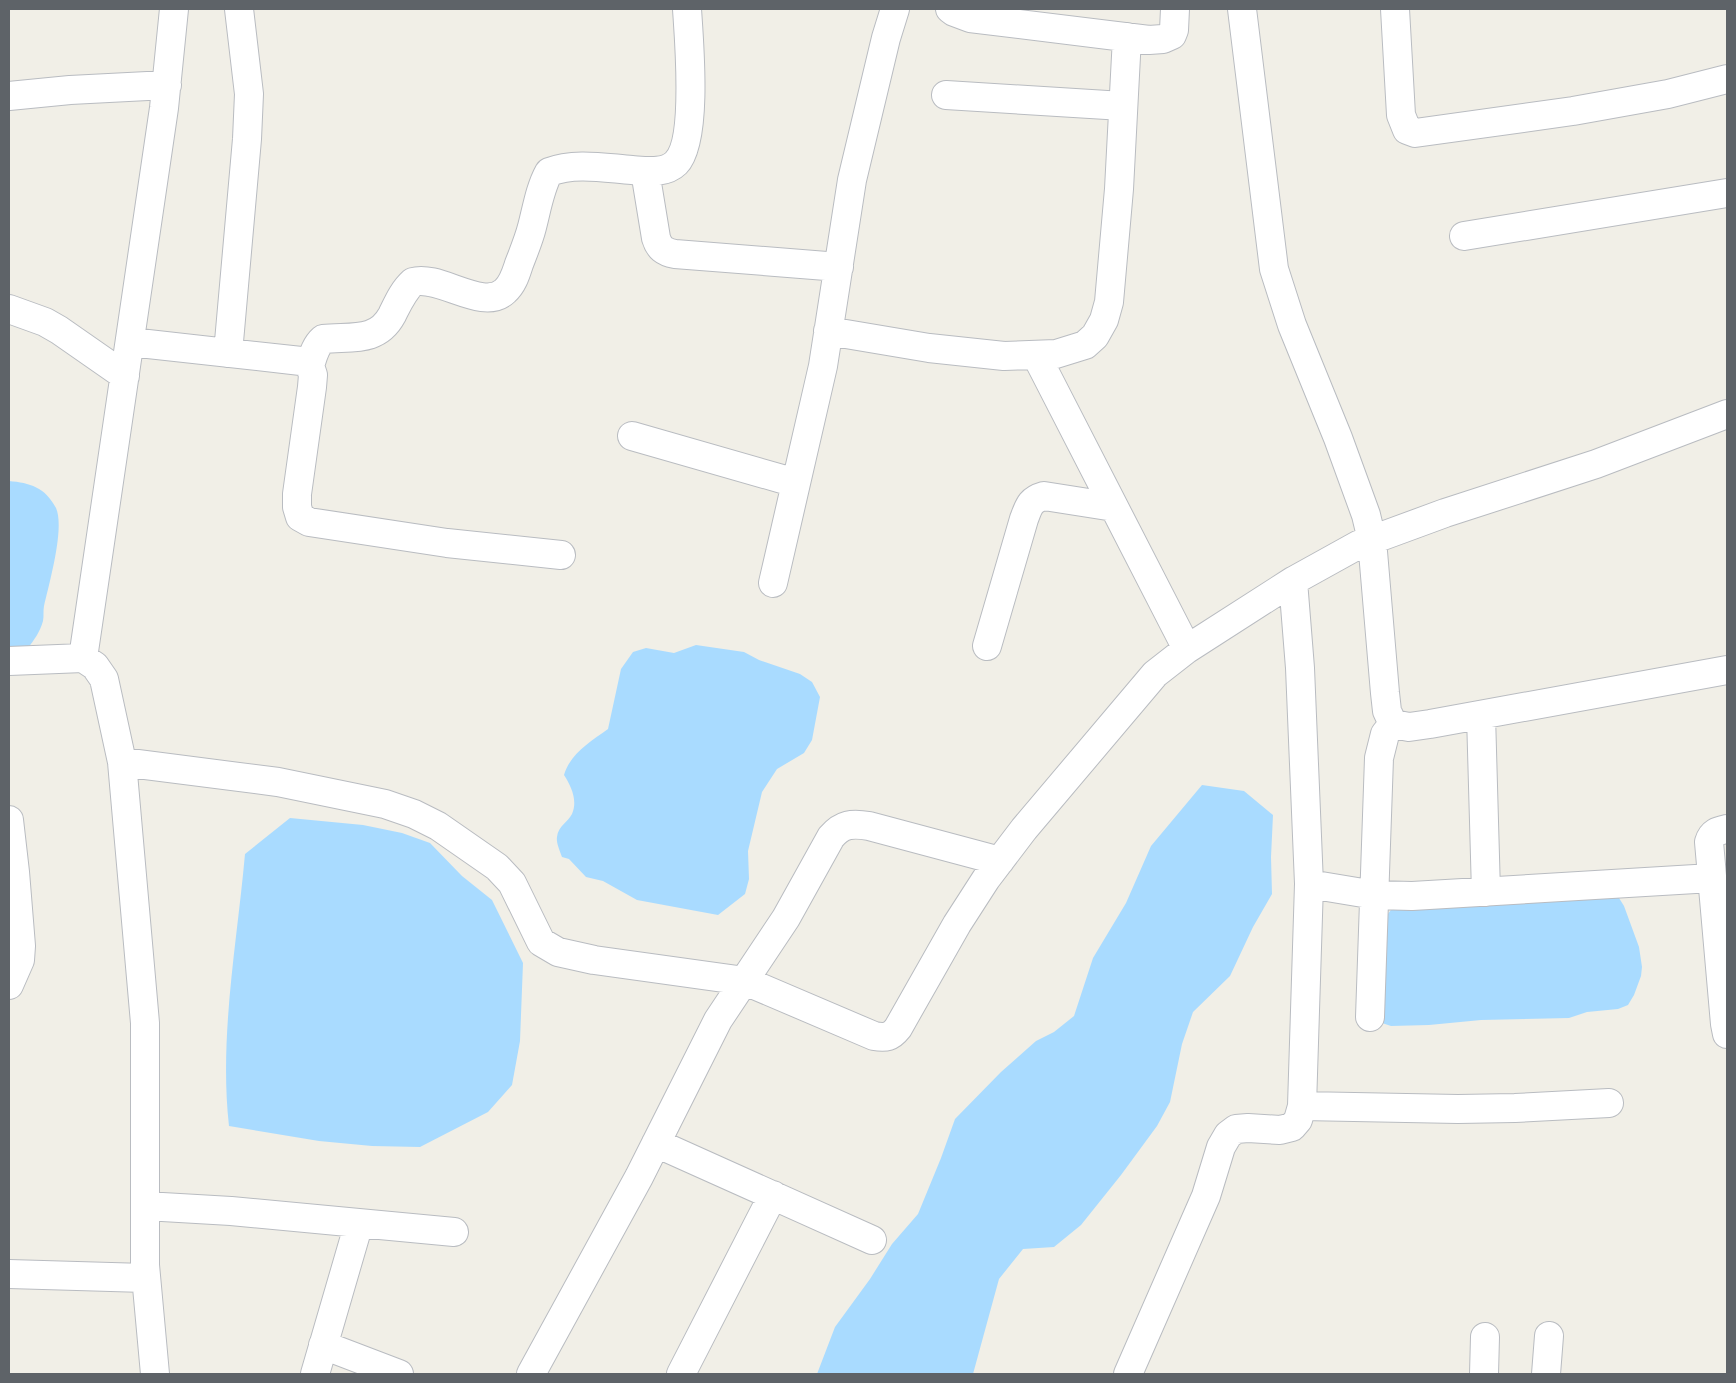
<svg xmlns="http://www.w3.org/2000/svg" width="1736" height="1383" viewBox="0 0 1736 1383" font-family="Inter,sans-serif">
<rect width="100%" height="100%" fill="#f1efe7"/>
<path fill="#a9dbff" d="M9,481C30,483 45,487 56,508C65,528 49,584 44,606C43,611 44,616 43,621C40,632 34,640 28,648L9,651Z
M696,645L744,652L759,660L800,674L812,682L820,697L812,740L804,753L777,769L762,792L748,851L749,879L745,894L718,915L637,900L603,881L586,877L569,859L562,857C560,851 556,843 557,837C558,826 568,822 572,814C578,800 571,786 564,775C570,754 590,742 608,729L621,669L633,652L646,648L674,653Z
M1202,785L1244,791L1273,815L1271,857L1272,894L1253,927L1230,976L1193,1012L1182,1044L1170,1102L1157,1126L1121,1175L1081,1225L1054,1247L1023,1249L999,1279L973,1374H817L835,1327L870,1279L892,1244L918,1214L941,1158L955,1119L1001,1072L1036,1041L1054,1032L1074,1016L1093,958L1126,903L1151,846Z
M290,818L363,825L402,833L430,843L462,876L492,900L523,963L520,1041L512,1085L488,1112L420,1147L372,1146L319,1141L229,1126C219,1036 237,944 245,854Z
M1595,895L1619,898L1624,906L1639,947L1642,967L1641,976L1634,995L1628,1005L1618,1009L1587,1012L1569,1018L1481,1020L1429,1025L1391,1026L1382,1023L1378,1004L1384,919L1394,906Z"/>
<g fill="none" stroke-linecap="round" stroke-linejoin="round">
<defs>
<path id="street" d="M950,9L954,12L970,18L1149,40L1163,39L1172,35L1174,30L1175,9
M1242,9L1274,269L1292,325L1338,438L1366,515L1372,540L1385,693L1387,711L1393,724L1409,727L1430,724L1727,670
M1395,9L1401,115L1407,130L1415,133L1573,111L1668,94L1727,79
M946,95L1123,106
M9,96L70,90L167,85
M645,171L656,238C659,248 664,252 675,254L839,267
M1464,236L1727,193
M9,309L45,322L59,330L125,376
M828,331L929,348L1004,356L1056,354L1085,345L1095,336L1104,320L1109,302L1119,189L1127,37
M130,342L301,361L310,366L313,375L312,387L297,494V507L300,517L309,522L447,543L561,555
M228,353L247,139L249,94L239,9
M1036,355L1187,649
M310,366C313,356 315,346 323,339C351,336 377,343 392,315C398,303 403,291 413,282C439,274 483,312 505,291C513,284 516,273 519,264C524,251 529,239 532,227C537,208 540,188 549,172C575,162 605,168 632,170C646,171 665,174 676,163C698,141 689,40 687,9
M632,436L796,483
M773,583L823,366L852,180L886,38L895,9
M987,646L1024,519C1029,506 1030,500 1044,496L1114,507
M83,658L164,108L174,9
M9,661L83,658L95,666L104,679L122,762L145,1023V1265L155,1374
M1481,715L1486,892
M122,762L278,782L385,804L414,814L438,826L497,867L512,883L541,942L558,952L594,960L745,981L874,1036C886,1038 891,1037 898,1028L957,924L986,879L1024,829L1155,674L1187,649L1293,581L1358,545L1445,513L1596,464L1727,414
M9,820L15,872L21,946L20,960L9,985
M1727,829C1718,831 1712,832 1709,842L1725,1024L1727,1034
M1309,884L1375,895L1412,896L1712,878
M1370,1017L1379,758L1385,734L1393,724
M1302,1106L1458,1109L1515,1108L1609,1103
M656,1143L872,1240
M145,1206L231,1211L454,1232
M9,1274L145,1278
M323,1345L399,1374
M315,1374L359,1223
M531,1374L639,1177L718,1020L786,918L831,837C842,824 852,823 869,826L1000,861
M681,1374L773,1195
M1128,1374L1206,1196L1221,1147L1228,1135L1236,1129L1248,1128L1280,1130L1292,1127L1298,1120L1302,1106L1309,884L1300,668L1293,581
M1484,1374L1485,1337
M1546,1374L1549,1336"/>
</defs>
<use href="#street" stroke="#b9bcc1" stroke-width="30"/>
<use href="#street" stroke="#fff" stroke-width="28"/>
</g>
<rect width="1736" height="1383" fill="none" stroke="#5e6368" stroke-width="20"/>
</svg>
